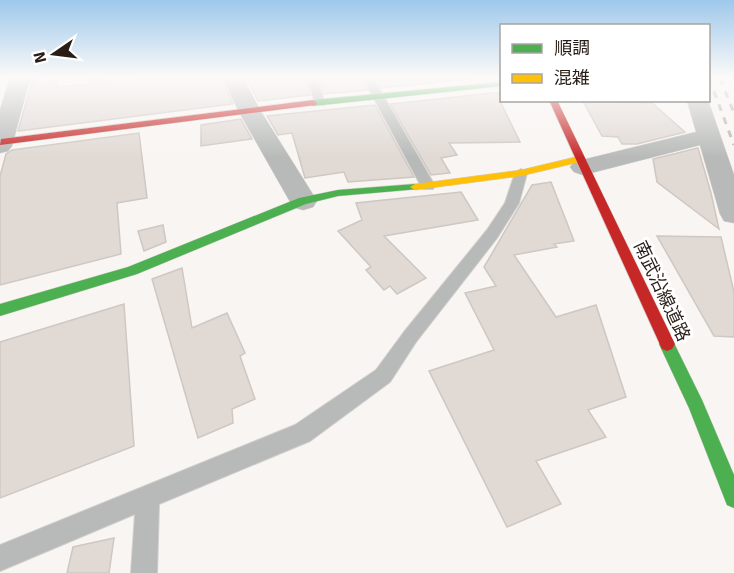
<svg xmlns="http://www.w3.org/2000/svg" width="734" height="573" viewBox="0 0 734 573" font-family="Signika,'Noto Sans JP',sans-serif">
<rect width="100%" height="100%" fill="#f8f5f2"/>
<path fill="#e0d9d4" stroke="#cec7c2" stroke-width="1.5" d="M146,78H221L233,104L18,131L31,85L59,80L57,87Z
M246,78H305L310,95L258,101Z
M319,78H361L367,90L324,94Z
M376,78H481L381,88Z
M501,92V103L520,142L449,143L457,155L441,158L450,173L431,175L390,104Z
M583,101L652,103L685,132L637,144H622L618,137L602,136Z
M375,105L414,177L348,182L344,172L305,178L292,133L278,135L267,116Z
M241,119L252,139L201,146V125Z
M139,133L147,198L117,203L121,254L0,285V176L6,154L12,150Z
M698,148L711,193L719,229L657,182L653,159Z
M551,182L574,241L554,244L557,247L514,255L556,317L596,305L626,397L588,410L606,437L536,461L561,504L507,527L429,371L494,350L465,293L496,286L484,267L532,185Z
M461,192L478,220L384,236L426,278L397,294L390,286L384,290L366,270L371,267L338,231L362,220L356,203Z
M163,225L166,242L144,251L138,231Z
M657,236L721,237L734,292V337L714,336Z
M182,268L192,328L227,313L245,353L240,356L255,399L232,409L233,423L198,438L152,279Z
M124,304L134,446L0,498V342Z
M114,538L109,573H67L73,547Z"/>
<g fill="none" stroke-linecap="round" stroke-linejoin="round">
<defs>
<path id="lane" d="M16,78H44C37,83 21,85 14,80Z
M84,78H107C102,83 89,83 84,78Z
M307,78H317L325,103L324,105L315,103Z
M363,78H373L435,186L433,189H423L421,186Z
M521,169L527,173L519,203L497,238L416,342L390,382L310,441L159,504L157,573H131L135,514L0,571V545L295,425L376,370L404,332L487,230L505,203L515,173Z"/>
<path id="street" d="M10,78H30L12,146L8,151L0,153V110Z
M223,78H243L260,110L317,201L313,207L303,210L293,207L238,110Z
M687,100H708L734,175V223L724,221L720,214L700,145L583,175L574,172L570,167L574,162L696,132Z"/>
<path id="fast" d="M502,82V86L313,106L309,103L313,100Z
M415,184L420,187L419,189L338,196L306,204L137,274L0,316V304L128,267L299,198L338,190Z
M667,337L672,339L702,400L734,475V508L727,505L689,408L659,344L662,339Z"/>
<path id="slow" d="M580,156L584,157V161L521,176L415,190L410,187L415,184L521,170Z"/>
<path id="jam" d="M313,100L317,103L316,105L0,145L1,139Z
M549,100H557L675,344L672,349L667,351L662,349Z"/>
</defs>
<use href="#lane" stroke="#d2cecb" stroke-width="2"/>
<use href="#street" stroke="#d2cecb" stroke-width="1"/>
<use href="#fast" stroke="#d2cecb" stroke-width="1"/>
<use href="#slow" stroke="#d2cecb" stroke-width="1"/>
<use href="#jam" stroke="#d2cecb" stroke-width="1"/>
<use href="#lane" fill="#b7bab8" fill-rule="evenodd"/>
<use href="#street" fill="#b7bab8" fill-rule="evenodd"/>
<use href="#fast" fill="#4caf50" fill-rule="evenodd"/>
<use href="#slow" fill="#ffc107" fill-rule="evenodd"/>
<use href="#jam" fill="#c62828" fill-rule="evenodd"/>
<path stroke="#b4b4b3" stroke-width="3" stroke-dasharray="7 7" stroke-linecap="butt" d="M709,78L734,145
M720,78L734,113"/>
</g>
<linearGradient id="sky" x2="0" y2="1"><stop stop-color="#9ec8eb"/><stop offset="0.49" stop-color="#fcfaf9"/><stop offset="1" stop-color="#fcfaf9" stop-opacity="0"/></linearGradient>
<rect width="734" height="158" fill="url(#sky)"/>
<g text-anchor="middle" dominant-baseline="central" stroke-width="6" stroke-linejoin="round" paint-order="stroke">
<g font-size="18" fill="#291e17" stroke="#fff">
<text transform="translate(662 291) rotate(65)">南武沿線道路</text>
</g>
</g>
<rect x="500" y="24" width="210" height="78" fill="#ffffff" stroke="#a9a5a2" stroke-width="1.5"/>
<rect x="512" y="44" width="30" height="9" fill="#4caf50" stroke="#a9a5a2" stroke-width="1.5"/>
<text x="554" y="54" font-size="18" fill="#291e17">順調</text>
<rect x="512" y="74" width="30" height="9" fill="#ffc107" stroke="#a9a5a2" stroke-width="1.5"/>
<text x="554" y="84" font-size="18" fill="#291e17">混雑</text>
<g transform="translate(54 54) rotate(256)" stroke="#ffffff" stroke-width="4.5" paint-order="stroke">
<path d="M0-4.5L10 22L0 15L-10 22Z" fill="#291e17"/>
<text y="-9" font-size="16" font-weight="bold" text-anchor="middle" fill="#291e17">N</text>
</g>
</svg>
